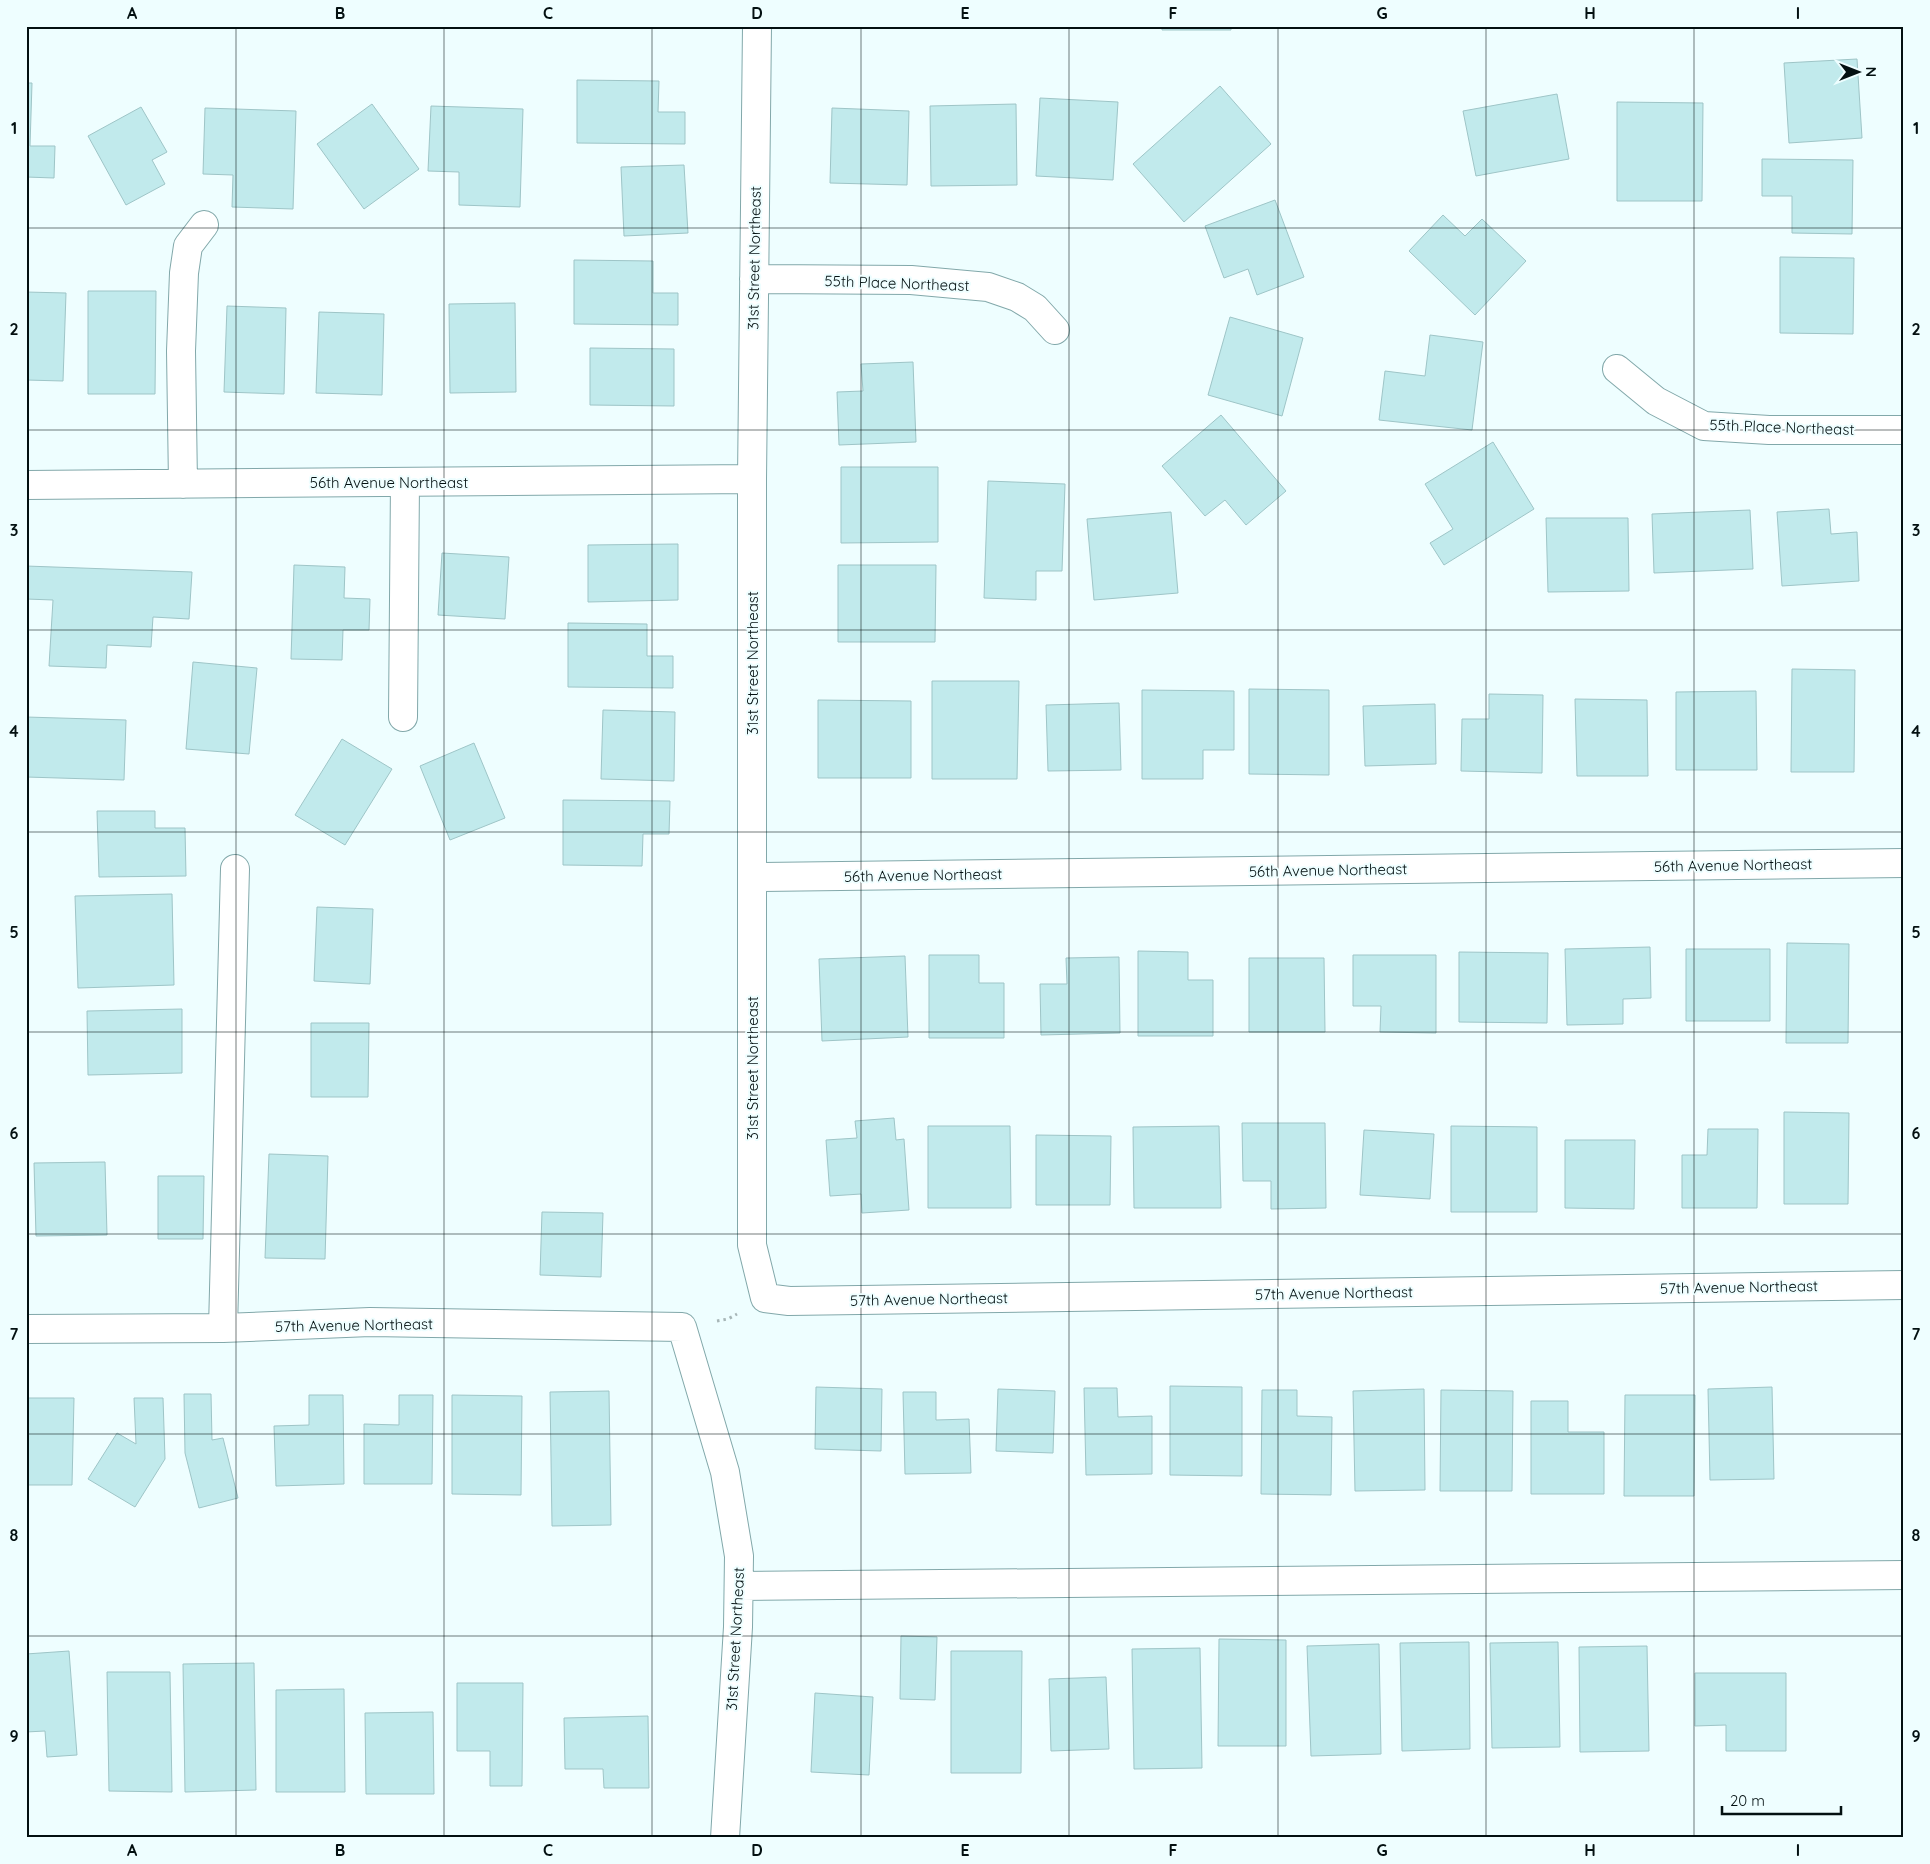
<svg xmlns="http://www.w3.org/2000/svg" width="1930" height="1864" viewBox="0 0 1930 1864" font-family="Quicksand,sans-serif">
<rect width="100%" height="100%" fill="#eefeff"/>
<path fill="#c1eaec" stroke="#9ec5c7" d="M1162,26H1231V30H1162Z
M1857,59L1862,138L1789,143L1784,63Z
M577,80L659,81L658,112H685V144L577,143Z
M26,83H32L30,146H55L54,178L26,177Z
M1220,86L1271,144L1184,222L1133,164Z
M1557,94L1569,159L1476,176L1463,111Z
M1040,98L1118,102L1113,180L1036,176Z
M1617,102L1703,103L1702,201H1617Z
M372,104L419,169L364,209L317,144Z
M1016,104L1017,185L931,186L930,106Z
M431,106L523,109L520,207L459,205V172L428,171Z
M141,107L167,152L152,160L165,184L126,205L88,136Z
M205,108L296,111L293,209L232,207L233,175L203,174Z
M832,108L909,111L907,185L830,183Z
M1762,159L1853,160L1852,234L1792,233V196H1762Z
M684,165L688,233L624,236L621,167Z
M1275,200L1304,277L1257,295L1248,269L1224,278L1205,226Z
M1443,215L1465,236L1482,219L1526,261L1475,315L1409,251Z
M1780,257L1854,258L1853,334L1780,333Z
M574,260L653,261V293H678V325L574,324Z
M88,291H156L155,394H88Z
M26,292L66,293L63,381L26,380Z
M515,303L516,392L450,393L449,304Z
M227,306L286,308L284,394L224,392Z
M319,312L384,314L382,395L316,393Z
M1230,317L1303,338L1282,416L1208,395Z
M1430,335L1483,342L1472,430L1379,420L1385,371L1425,376Z
M590,348L674,349V406L590,405Z
M913,362L916,442L839,445L837,392L863,391L861,364Z
M1221,415L1286,491L1246,525L1225,500L1205,516L1162,466Z
M1493,442L1534,509L1444,565L1430,543L1453,529L1425,484Z
M841,467H938V542L841,543Z
M988,481L1065,484L1062,571H1036V600L984,598Z
M1829,509L1831,534L1857,532L1859,581L1782,586L1777,512Z
M1750,510L1753,569L1654,573L1652,514Z
M1171,512L1178,593L1094,600L1087,519Z
M1546,518H1628L1629,591L1548,592Z
M678,544V600L588,602V545Z
M442,553L509,557L505,619L438,615Z
M294,565L345,567L344,598L370,599L369,630H343L342,660L291,659Z
M838,565H936L935,642H838Z
M26,566L192,572L189,619L153,617L151,647L107,645L106,668L49,666L53,600L26,599Z
M568,623L647,624V656H673V688L568,687Z
M193,662L257,668L249,754L186,749Z
M1792,669L1855,670L1854,772H1791Z
M932,681H1019L1017,779H932Z
M1249,689L1329,690V775L1249,774Z
M1142,690L1234,691V750H1203V779H1142Z
M1756,691L1757,770H1676V692Z
M1489,694L1543,695L1542,773L1461,771L1462,719H1489Z
M1575,699L1647,700L1648,776H1577Z
M818,700L911,701V778H818Z
M1119,703L1121,770L1048,771L1046,705Z
M1435,704L1436,764L1365,766L1363,706Z
M603,710L675,712L674,781L601,779Z
M26,717L126,720L124,780L26,777Z
M342,739L392,769L345,845L295,815Z
M474,743L505,818L450,840L420,766Z
M563,800L670,801L669,834H643L642,866L563,865Z
M97,811H155V828H185L186,876L99,877Z
M172,894L174,985L78,988L75,896Z
M317,907L373,909L370,984L314,981Z
M1787,943L1849,944L1848,1043H1786Z
M1650,947L1651,998L1623,999V1024L1567,1025L1565,949Z
M1686,949H1770V1021H1686Z
M1138,951L1188,952V980H1213V1036H1138Z
M1459,952L1548,953L1547,1023L1459,1022Z
M929,955H979V983H1004V1038H929Z
M1353,955H1436V1033L1380,1032L1381,1006H1353Z
M905,956L908,1037L822,1041L819,959Z
M1119,957L1120,1033L1041,1035L1040,984H1067L1066,958Z
M1249,958H1324L1325,1032H1249Z
M182,1009V1073L88,1075L87,1011Z
M311,1023H369L368,1097H311Z
M1784,1112L1849,1113L1848,1204H1784Z
M894,1118L896,1140L904,1139L909,1210L862,1213L861,1194L830,1196L826,1140L857,1138L855,1121Z
M1242,1123H1325L1326,1208L1271,1209V1181H1243Z
M928,1126H1010L1011,1208H928Z
M1219,1126L1221,1208H1134L1133,1127Z
M1451,1126L1537,1127V1212H1451Z
M1708,1129H1758L1757,1208H1682V1155H1707Z
M1364,1130L1434,1134L1430,1199L1360,1195Z
M1036,1135L1111,1136L1110,1205H1036Z
M1565,1140H1635L1634,1209L1565,1208Z
M269,1154L328,1156L325,1259L265,1258Z
M105,1162L107,1235L36,1236L34,1163Z
M158,1176H204L203,1239H158Z
M542,1212L603,1213L601,1277L540,1275Z
M1170,1386L1242,1387V1476L1170,1475Z
M816,1387L882,1389L881,1451L815,1449Z
M1772,1387L1774,1479L1710,1480L1708,1389Z
M1084,1388H1117L1118,1417L1152,1416V1474L1086,1475Z
M998,1389L1055,1391L1053,1453L996,1451Z
M1424,1389L1425,1490L1355,1491L1353,1391Z
M1262,1390H1297V1416L1332,1417L1331,1495L1261,1494Z
M1441,1390L1513,1391L1512,1491H1440Z
M609,1391L611,1525L552,1526L550,1392Z
M903,1392H936V1420L969,1419L971,1473L905,1474Z
M184,1394H211L212,1440L223,1438L238,1498L199,1508L185,1453Z
M309,1395H343L344,1484L276,1486L274,1426L309,1425Z
M399,1395H433L432,1484H364V1424L399,1425Z
M452,1395L522,1396L521,1495L452,1494Z
M1625,1395H1695L1694,1496H1624Z
M27,1398H74L72,1485H26Z
M134,1398H163L165,1459L135,1507L88,1479L117,1433L136,1444Z
M1531,1401H1568V1432H1604V1494H1531Z
M901,1636L937,1637L935,1700L900,1699Z
M1219,1639L1286,1640V1746H1218Z
M1469,1642L1470,1749L1402,1751L1400,1643Z
M1558,1642L1560,1747L1492,1748L1490,1643Z
M1379,1644L1381,1754L1311,1756L1307,1646Z
M1647,1646L1649,1751L1580,1752L1579,1647Z
M1200,1648L1202,1768L1134,1769L1132,1649Z
M69,1651L77,1755L47,1757L45,1731L26,1732V1654Z
M951,1651H1022L1021,1773H951Z
M254,1663L256,1790L185,1792L183,1664Z
M107,1672H170L172,1792L109,1791Z
M1695,1673H1786V1751H1726V1725L1695,1726Z
M1106,1677L1109,1749L1051,1751L1049,1679Z
M457,1683H523L522,1786H490V1751H457Z
M344,1689L345,1792H276V1690Z
M815,1693L873,1697L869,1775L811,1772Z
M433,1712L434,1794H366L365,1713Z
M648,1716L649,1788H604L603,1769H565L564,1718Z"/>
<g fill="none" stroke-linecap="round" stroke-linejoin="round">
<defs>
<path id="minor" d="M757,26L752,479V1245L765,1298L789,1301L1904,1285
M754,279L911,280L988,287L1017,297L1035,308L1055,330
M1617,369L1656,401L1704,426L1769,430H1904
M183,484L181,351L184,273L188,246L204,225
M26,485L752,479
M403,717L405,482
M752,877L1904,863
M223,1328L235,869
M26,1329L223,1328L370,1322L682,1327L725,1472L739,1556L738,1627L725,1838
M739,1586L1904,1575"/>
</defs>
<use href="#minor" stroke="#82a8aa" stroke-width="30"/>
<path stroke="#a7b6b7" stroke-width="3" stroke-dasharray="2.5 4" stroke-linecap="butt" d="M717,1321L728,1319L737,1314"/>
<use href="#minor" stroke="#fff" stroke-width="28"/>
</g>
<path fill="none" stroke="#031011" stroke-width="1" stroke-opacity="0.55" d="M236,26V1838M444,26V1838M652,26V1838M861,26V1838M1069,26V1838M1278,26V1838M1486,26V1838M1694,26V1838M26,228H1904M26,430H1904M26,630H1904M26,832H1904M26,1032H1904M26,1234H1904M26,1434H1904M26,1636H1904"/>
<g text-anchor="middle" dominant-baseline="central" stroke-width="4" stroke-linejoin="round" paint-order="stroke">
<g font-size="15" fill="#031011" stroke="#eefeff">
<text transform="translate(754 258) rotate(-89)">31st Street Northeast</text>
<text transform="translate(897 283) rotate(2)">55th Place Northeast</text>
<text transform="translate(1782 427) rotate(2)">55th Place Northeast</text>
<text x="389" y="482">56th Avenue Northeast</text>
<text transform="translate(752 663) rotate(-90)">31st Street Northeast</text>
<text transform="translate(1733 865) rotate(-1)">56th Avenue Northeast</text>
<text transform="translate(1328 870) rotate(-1)">56th Avenue Northeast</text>
<text transform="translate(923 875) rotate(-1)">56th Avenue Northeast</text>
<text transform="translate(752 1068) rotate(-90)">31st Street Northeast</text>
<text transform="translate(1739 1287) rotate(-1)">57th Avenue Northeast</text>
<text transform="translate(1334 1293) rotate(-1)">57th Avenue Northeast</text>
<text transform="translate(929 1299) rotate(-1)">57th Avenue Northeast</text>
<text transform="translate(354 1325) rotate(-1)">57th Avenue Northeast</text>
<text transform="translate(735 1639) rotate(-87)">31st Street Northeast</text>
</g>
</g>
<rect width="1930" height="1864" fill="none" stroke="#eefeff" stroke-width="55"/>
<g transform="translate(1858 72) rotate(90)" stroke="#eefeff" stroke-width="4" paint-order="stroke">
<path d="M0-4L9 19L0 12L-9 19Z" fill="#031011"/>
<text y="-8" font-size="14" font-weight="bold" text-anchor="middle" fill="#031011">N</text>
</g>
<path d="M1722 1806v8h119v-8" fill="none" stroke="#031011" stroke-width="2.5"/>
<text x="1730" y="1806" font-size="15" fill="#031011" stroke="#eefeff" stroke-width="4" paint-order="stroke">20 m</text>
<rect x="28" y="28" width="1874" height="1808" fill="none" stroke="#031011" stroke-width="2"/>
<g font-size="16" text-anchor="middle" font-weight="bold" fill="#031011">
<text x="132" y="19">A</text>
<text x="340" y="19">B</text>
<text x="548" y="19">C</text>
<text x="757" y="19">D</text>
<text x="965" y="19">E</text>
<text x="1173" y="19">F</text>
<text x="1382" y="19">G</text>
<text x="1590" y="19">H</text>
<text x="1798" y="19">I</text>
<text x="14" y="134">1</text>
<text x="1916" y="134">1</text>
<text x="14" y="335">2</text>
<text x="1916" y="335">2</text>
<text x="14" y="536">3</text>
<text x="1916" y="536">3</text>
<text x="14" y="737">4</text>
<text x="1916" y="737">4</text>
<text x="14" y="938">5</text>
<text x="1916" y="938">5</text>
<text x="14" y="1139">6</text>
<text x="1916" y="1139">6</text>
<text x="14" y="1340">7</text>
<text x="1916" y="1340">7</text>
<text x="14" y="1541">8</text>
<text x="1916" y="1541">8</text>
<text x="14" y="1742">9</text>
<text x="1916" y="1742">9</text>
<text x="132" y="1856">A</text>
<text x="340" y="1856">B</text>
<text x="548" y="1856">C</text>
<text x="757" y="1856">D</text>
<text x="965" y="1856">E</text>
<text x="1173" y="1856">F</text>
<text x="1382" y="1856">G</text>
<text x="1590" y="1856">H</text>
<text x="1798" y="1856">I</text>
</g>
</svg>
